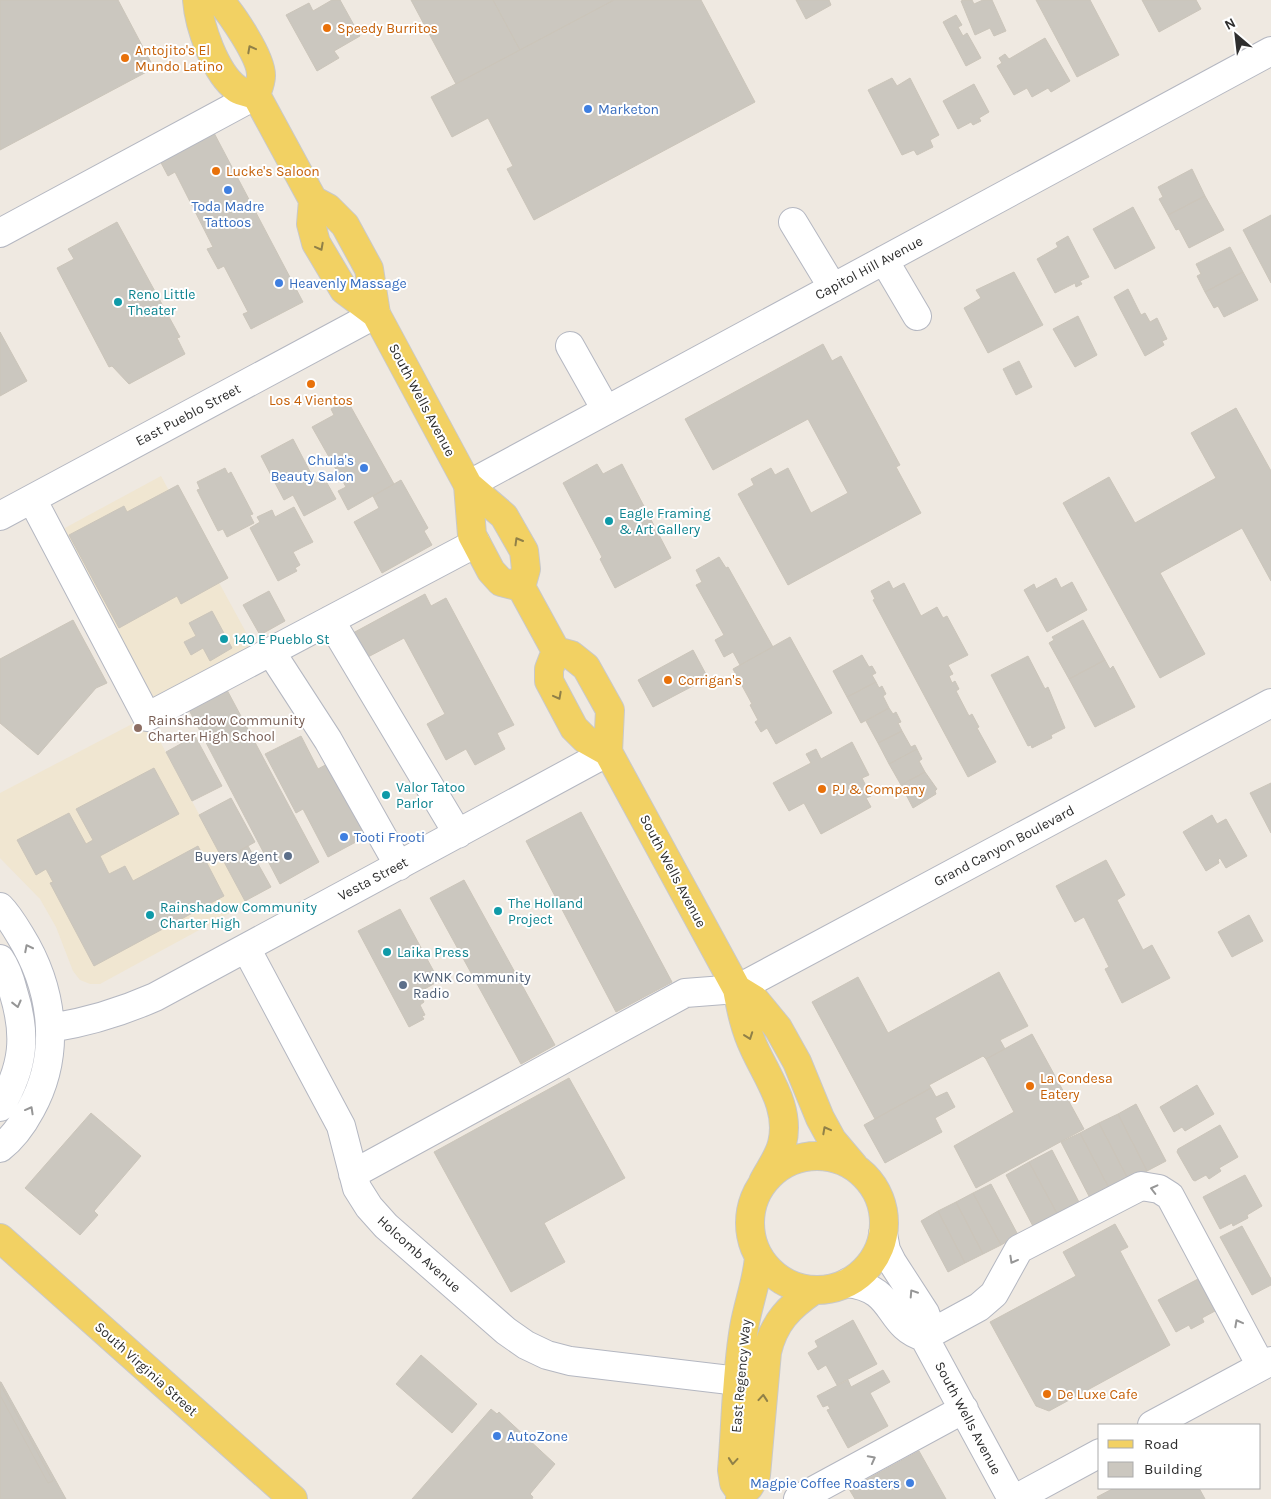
<svg xmlns="http://www.w3.org/2000/svg" width="1271" height="1499" viewBox="0 0 1271 1499" font-family="Karla,sans-serif">
<rect width="100%" height="100%" fill="#efe9e1"/>
<path fill="#f0e6d1" d="M161,476L254,647L147,717L247,904L100,984H90L80,980L73,971L56,927L40,899L0,858V793L134,723L39,542Z"/>
<path fill="#cbc7bf" stroke="#cbc5ba" d="M0,0H118L154,68L0,150Z
M332,0H340L360,36L334,51L339,58L317,71L286,15L309,3L313,11Z
M411,0H493L520,50L456,84Z
M493,0H614L520,50Z
M614,0H701L755,102L534,220L507,169L513,166L488,118L452,137L431,97Z
M796,0H829L831,5L806,19Z
M964,0H972L974,4L983,0H992L1006,31L994,36L990,28L975,35L961,1Z
M1036,0H1090L1119,55L1077,77Z
M1142,0H1196L1201,9L1159,32Z
M956,15L962,25L958,27L963,36L967,33L981,58L966,66L943,22Z
M1045,38L1070,81L1051,92L1048,88L1032,97L1027,88L1014,95L997,66L1002,63L999,58L1005,54L1009,59Z
M892,78L897,86L910,78L939,135L930,140L933,147L917,155L914,150L902,155L868,90Z
M974,84L989,112L979,118L981,121L973,125L971,122L958,129L943,101Z
M213,131L303,302L251,329L243,314L248,312L224,266L218,269L207,249L213,247L175,172L168,176L159,159Z
M1192,169L1205,196L1168,215L1159,199L1163,197L1158,187Z
M1205,196L1224,230L1189,248L1179,229L1176,230L1168,215Z
M1133,207L1155,248L1115,269L1093,229Z
M1271,215V283L1243,230Z
M117,222L180,337L177,338L185,354L129,384L112,366L109,367L57,268L74,259L68,249Z
M1068,236L1089,277L1080,281L1082,284L1076,287L1075,283L1055,293L1037,259L1058,247L1056,243Z
M1230,247L1243,272L1205,292L1197,276L1201,274L1196,264Z
M1014,272L1043,325L988,353L964,308L981,298L976,290Z
M1243,272L1258,300L1224,317L1218,306L1214,308L1205,292Z
M1128,289L1141,315L1145,313L1150,322L1157,318L1167,339L1162,341L1164,345L1145,356L1114,297Z
M1078,316L1097,355L1075,367L1053,329Z
M0,332L27,381L0,396Z
M823,344L832,361L841,356L900,465L896,467L921,513L788,585L738,494L754,485L751,479L771,468L775,475L788,468L811,513L848,493L808,419L713,470L685,419Z
M1019,361L1032,387L1016,395L1003,369Z
M347,400L394,484L348,510L338,491L346,487L312,427L334,415L331,409Z
M1236,408L1271,471V581L1242,528L1160,573L1205,654L1160,678L1063,503L1109,477L1135,523L1216,478L1191,433Z
M293,439L316,483L323,479L325,484L327,483L336,499L304,516L293,495L284,500L261,456Z
M597,464L603,474L622,464L671,558L615,588L600,559L602,557L563,483Z
M225,468L228,474L231,472L253,514L250,515L254,523L227,537L223,529L218,531L197,490L200,489L197,482Z
M401,480L428,528L424,531L432,545L382,573L354,522L379,508L373,496Z
M178,485L228,578L181,604L177,596L119,628L69,535L124,506L127,512Z
M294,507L313,542L293,552L300,565L295,568L297,571L278,581L250,528L260,522L257,517L272,510L275,517Z
M719,557L726,568L728,567L773,647L740,665L733,652L724,657L715,640L724,635L696,585L702,582L696,570Z
M1056,578L1061,588L1072,582L1087,610L1047,632L1024,590L1034,584L1036,589Z
M889,581L893,589L904,583L921,616L937,607L943,618L947,616L968,655L948,665L953,674L949,676L952,683L955,681L959,689L956,691L969,716L972,714L979,727L977,728L996,762L968,777L873,600L875,599L871,591Z
M269,591L285,621L260,635L243,605Z
M425,594L431,606L446,598L514,725L497,733L505,749L475,765L466,749L446,760L427,724L445,714L404,638L366,658L353,633Z
M212,611L232,648L210,661L203,648L191,655L184,642L196,636L189,623Z
M73,620L107,683L96,688L38,755L0,723V659Z
M1083,620L1105,660L1069,679L1049,643L1054,640L1052,637Z
M790,637L832,713L776,744L767,728L761,732L755,722L758,720L750,705L752,704L733,669Z
M693,650L708,678L653,707L638,680Z
M862,655L869,667L872,666L876,673L872,675L876,682L847,697L833,671Z
M1028,656L1045,689L1048,687L1065,728L1051,735L1052,738L1032,748L1031,745L1028,746L991,675Z
M1105,660L1110,669L1113,666L1135,707L1095,727L1069,679Z
M876,682L879,688L882,686L886,694L883,696L889,708L861,723L847,697Z
M227,690L319,862L280,884L189,710Z
M889,708L893,714L896,712L901,722L898,723L902,731L878,743L866,721Z
M902,731L911,747L915,745L917,749L889,764L878,743Z
M195,736L222,786L192,801L166,752Z
M301,736L318,769L329,763L367,836L328,857L303,809L296,813L265,754Z
M852,742L869,775L862,778L871,796L866,798L871,807L821,834L804,803L789,811L773,783L811,763L806,754L816,749L821,759Z
M917,749L922,759L919,761L925,772L901,785L889,764Z
M154,768L179,814L100,856L109,874L125,866L133,881L198,846L224,896L94,966L50,883L53,882L46,869L36,875L17,840L69,813L86,844L93,840L76,809Z
M925,772L937,789L935,791L936,794L913,808L901,785Z
M1271,783V833L1250,793Z
M231,798L255,842L223,860L199,815Z
M581,812L672,982L616,1012L526,841Z
M1212,815L1217,824L1226,819L1247,856L1226,868L1220,858L1218,860L1219,863L1206,871L1183,832Z
M248,846L271,887L245,901L223,860Z
M1106,860L1125,895L1117,900L1143,950L1152,945L1170,978L1122,1003L1105,969L1109,967L1084,917L1075,922L1056,886Z
M464,880L555,1045L521,1064L430,898Z
M400,909L439,981L419,992L424,1002L420,1005L425,1015L422,1016L424,1019L409,1027L358,931Z
M1249,915L1263,941L1232,957L1218,932Z
M999,972L1028,1026L1000,1040L1005,1049L986,1059L983,1056L929,1085L931,1088L875,1119L812,1002L858,977L888,1033Z
M1032,1034L1084,1129L976,1188L954,1146L1014,1112L986,1059Z
M569,1078L625,1178L544,1223L565,1262L511,1292L434,1152Z
M1197,1085L1214,1114L1185,1131L1182,1127L1174,1132L1160,1107Z
M931,1088L936,1097L947,1092L955,1107L935,1118L942,1132L885,1163L864,1125Z
M1136,1104L1166,1161L1147,1171L1118,1114Z
M91,1113L141,1156L94,1211L98,1215L80,1235L25,1188Z
M1118,1114L1147,1171L1129,1181L1099,1123Z
M1099,1123L1129,1181L1110,1190L1080,1133Z
M1220,1125L1238,1157L1219,1168L1221,1171L1209,1179L1206,1175L1195,1181L1193,1180L1177,1152L1178,1149Z
M1080,1133L1110,1190L1091,1200L1061,1142Z
M1052,1150L1081,1206L1059,1217L1029,1162Z
M1029,1162L1059,1217L1035,1230L1006,1175Z
M1245,1175L1262,1206L1247,1215L1248,1218L1233,1226L1232,1223L1220,1229L1203,1197Z
M991,1184L1018,1235L1001,1245L973,1193Z
M973,1193L1001,1245L983,1254L956,1202Z
M956,1202L983,1254L965,1263L938,1211Z
M938,1211L965,1263L948,1272L921,1221Z
M1115,1224L1128,1247L1120,1251L1170,1345L1049,1411L1036,1406L990,1322L1076,1276L1063,1252Z
M1242,1226L1271,1279V1285L1252,1295L1220,1237Z
M1198,1279L1215,1311L1202,1318L1204,1322L1191,1329L1189,1325L1176,1332L1158,1300Z
M853,1320L877,1364L837,1385L826,1365L818,1370L808,1353L818,1347L815,1341Z
M421,1355L477,1404L452,1433L396,1384Z
M883,1370L890,1382L870,1393L888,1426L848,1448L827,1410L830,1409L828,1405L823,1407L817,1396L848,1380L851,1387Z
M0,1382H1L66,1499H0Z
M0,1384L53,1481L48,1483L0,1395Z
M491,1409L497,1414L499,1412L555,1464L530,1494L533,1497L532,1499H412Z
M919,1451L946,1499H855L849,1489Z
M1114,1488H1199L1205,1499H1098L1097,1497Z"/>
<g fill="none" stroke-linecap="round" stroke-linejoin="round">
<defs>
<path id="minor" d="M793,222L833,288
M0,233L256,95
M884,260L917,316
M570,346L606,410
M468,485L1271,51
M32,499L147,717L476,543
M0,516L376,314
M330,620L458,834
M271,652L328,740L399,866
M0,907C8,915 14,925 20,935C53,988 62,1053 31,1109C23,1124 13,1138 0,1148
M246,948L341,1126L357,1188L369,1207L386,1226L506,1331L526,1345L547,1355L570,1361L738,1381
M0,959C7,969 10,979 13,991C27,1035 24,1067 0,1107
M51,1028C88,1022 121,1012 155,997L608,752
M353,1174L685,993L737,989L1271,703
M883,1234L886,1250L892,1262L925,1313L929,1324L924,1337
M847,1283C897,1288 886,1326 924,1337L1012,1499
M924,1337L979,1307L994,1294L1019,1249L1141,1186L1159,1189L1170,1196L1261,1366
M1152,1425L1271,1361
M798,1499L964,1409
M1015,1499L1100,1453"/>
<path id="major" d="M197,0C199,26 215,73 237,89C242,92 250,93 256,95
M219,0C231,13 262,58 261,76C261,82 258,89 256,95L313,200L328,208L345,225L369,269L376,314L468,485L504,516L524,551L526,569L521,587L556,651L571,655L586,667L610,710L608,752L737,989C741,1010 745,1029 754,1048C768,1079 791,1108 782,1144C779,1157 769,1170 763,1182
M313,200L311,224L316,243L344,290L376,314
M468,485L472,535L491,571L501,582L521,587
M556,651L549,669V681L574,728L585,739L608,752
M737,989L755,1000L778,1028L797,1062L820,1118L832,1140L854,1166
M750 1223a67 67 0 1 1 134 0a67 67 0 1 1-134 0Z
M0,1238L293,1499
M741,1493L749,1487L756,1475L767,1352C774,1322 789,1307 814,1290
M740,1499L741,1493L734,1483L732,1470C736,1423 736,1375 744,1328C748,1304 757,1282 759,1257"/>
</defs>
<use href="#minor" stroke="#b4b7c1" stroke-width="30"/>
<use href="#major" stroke="#c9c9c9" stroke-width="30"/>
<use href="#minor" stroke="#fff" stroke-width="28"/>
<use href="#major" stroke="#f2d163" stroke-width="28"/>
</g>
<defs><path id="oneway-chevron" d="M-2-3.5L2.5 0L-2 3.5" fill="none" stroke-width="1.6" stroke-linecap="round" stroke-linejoin="round" transform="scale(1.25)"/></defs>
<g stroke="#908048">
<use href="#oneway-chevron" transform="translate(251 49) rotate(-118)"/>
<use href="#oneway-chevron" transform="translate(320 247) rotate(62)"/>
<use href="#oneway-chevron" transform="translate(518 541) rotate(-120)"/>
<use href="#oneway-chevron" transform="translate(558 696) rotate(62)"/>
<use href="#oneway-chevron" transform="translate(749 1036) rotate(70)"/>
<use href="#oneway-chevron" transform="translate(826 1130) rotate(-118)"/>
<use href="#oneway-chevron" transform="translate(763 1398) rotate(-85)"/>
<use href="#oneway-chevron" transform="translate(733 1461) rotate(95)"/>
</g>
<g stroke="#969696">
<use href="#oneway-chevron" transform="translate(28 948) rotate(-117)"/>
<use href="#oneway-chevron" transform="translate(17 1004) rotate(76)"/>
<use href="#oneway-chevron" transform="translate(30 1110) rotate(-61)"/>
<use href="#oneway-chevron" transform="translate(1154 1189) rotate(-166)"/>
<use href="#oneway-chevron" transform="translate(1013 1260) rotate(119)"/>
<use href="#oneway-chevron" transform="translate(913 1293) rotate(-123)"/>
<use href="#oneway-chevron" transform="translate(1238 1323) rotate(-118)"/>
<use href="#oneway-chevron" transform="translate(872 1459) rotate(-28)"/>
</g>
<g fill="#e8710a" stroke="#fff" stroke-width="2">
<circle cx="327" cy="28" r="5"/>
<circle cx="125" cy="58" r="5"/>
<circle cx="216" cy="171" r="5"/>
<circle cx="311" cy="384" r="5"/>
<circle cx="668" cy="680" r="5"/>
<circle cx="822" cy="789" r="5"/>
<circle cx="1030" cy="1086" r="5"/>
<circle cx="1047" cy="1394" r="5"/>
</g>
<g fill="#3f7fe0" stroke="#fff" stroke-width="2">
<circle cx="588" cy="109" r="5"/>
<circle cx="228" cy="190" r="5"/>
<circle cx="279" cy="283" r="5"/>
<circle cx="364" cy="468" r="5"/>
<circle cx="344" cy="837" r="5"/>
<circle cx="497" cy="1436" r="5"/>
<circle cx="910" cy="1483" r="5"/>
</g>
<g fill="#0f9aa8" stroke="#fff" stroke-width="2">
<circle cx="118" cy="302" r="5"/>
<circle cx="609" cy="521" r="5"/>
<circle cx="224" cy="639" r="5"/>
<circle cx="386" cy="795" r="5"/>
<circle cx="498" cy="911" r="5"/>
<circle cx="150" cy="915" r="5"/>
<circle cx="387" cy="952" r="5"/>
</g>
<circle fill="#8d6e63" stroke="#fff" stroke-width="2" cx="138" cy="728" r="5"/>
<g fill="#5c6f8a" stroke="#fff" stroke-width="2">
<circle cx="288" cy="856" r="5"/>
<circle cx="403" cy="985" r="5"/>
</g>
<g text-anchor="middle" dominant-baseline="central" stroke-width="4" stroke-linejoin="round" paint-order="stroke">
<g font-size="14" fill="#c56008" stroke="#fff" text-anchor="start">
<text x="337" y="28">Speedy Burritos</text>
<text x="135" y="50">Antojito's El<tspan x="135" dy="16">Mundo Latino</tspan></text>
<text x="226" y="171">Lucke's Saloon</text>
<text x="311" y="400" text-anchor="middle">Los 4 Vientos</text>
<text x="678" y="680">Corrigan's</text>
<text x="832" y="789">PJ &amp; Company</text>
<text x="1040" y="1078">La Condesa<tspan x="1040" dy="16">Eatery</tspan></text>
<text x="1057" y="1394">De Luxe Cafe</text>
</g>
<g font-size="14" fill="#366cbe" stroke="#fff" text-anchor="start">
<text x="598" y="109">Marketon</text>
<text x="228" y="206" text-anchor="middle">Toda Madre<tspan x="228" dy="16">Tattoos</tspan></text>
<text x="289" y="283">Heavenly Massage</text>
<text x="354" y="460" text-anchor="end">Chula's<tspan x="354" dy="16">Beauty Salon</tspan></text>
<text x="354" y="837">Tooti Frooti</text>
<text x="507" y="1436">AutoZone</text>
<text x="900" y="1483" text-anchor="end">Magpie Coffee Roasters</text>
</g>
<g font-size="14" fill="#2e2e2e" stroke="#fff">
<text transform="translate(869 268) rotate(-28)">Capitol Hill Avenue</text>
<text transform="translate(422 400) rotate(62)">South Wells Avenue</text>
<text transform="translate(188 415) rotate(-28)">East Pueblo Street</text>
<text transform="translate(1004 846) rotate(-28)">Grand Canyon Boulevard</text>
<text transform="translate(673 871) rotate(62)">South Wells Avenue</text>
<text transform="translate(373 879) rotate(-28)">Vesta Street</text>
<text transform="translate(419 1254) rotate(42)">Holcomb Avenue</text>
<text transform="translate(146 1369) rotate(42)">South Virginia Street</text>
<text transform="translate(741 1376) rotate(-85)">East Regency Way</text>
<text transform="translate(968 1418) rotate(62)">South Wells Avenue</text>
</g>
<g font-size="14" fill="#0d838f" stroke="#fff" text-anchor="start">
<text x="128" y="294">Reno Little<tspan x="128" dy="16">Theater</tspan></text>
<text x="619" y="513">Eagle Framing<tspan x="619" dy="16">&amp; Art Gallery</tspan></text>
<text x="234" y="639">140 E Pueblo St</text>
<text x="396" y="787">Valor Tatoo<tspan x="396" dy="16">Parlor</tspan></text>
<text x="508" y="903">The Holland<tspan x="508" dy="16">Project</tspan></text>
<text x="160" y="907">Rainshadow Community<tspan x="160" dy="16">Charter High</tspan></text>
<text x="397" y="952">Laika Press</text>
</g>
<g font-size="14" fill="#785e54" stroke="#fff" text-anchor="start">
<text x="148" y="720">Rainshadow Community<tspan x="148" dy="16">Charter High School</tspan></text>
</g>
<g font-size="14" fill="#4e5e75" stroke="#fff" text-anchor="end">
<text x="278" y="856">Buyers Agent</text>
<text x="413" y="977" text-anchor="start">KWNK Community<tspan x="413" dy="16">Radio</tspan></text>
</g>
</g>
<rect x="1098" y="1424" width="162" height="65" fill="#ffffff" stroke="#ababab"/>
<rect x="1108" y="1440" width="25" height="8" fill="#f2d163" stroke="#ababab"/>
<text x="1144" y="1449" font-size="15" fill="#2e2e2e">Road</text>
<rect x="1108" y="1462" width="25" height="15" fill="#cbc7bf" stroke="#ababab"/>
<text x="1144" y="1474" font-size="15" fill="#2e2e2e">Building</text>
<g transform="translate(1236 35) rotate(332)" stroke="#ffffff" stroke-width="4" paint-order="stroke">
<path d="M0-4L9 19L0 12L-9 19Z" fill="#2e2e2e"/>
<text y="-8" font-size="14" font-weight="bold" text-anchor="middle" fill="#2e2e2e">N</text>
</g>
</svg>
